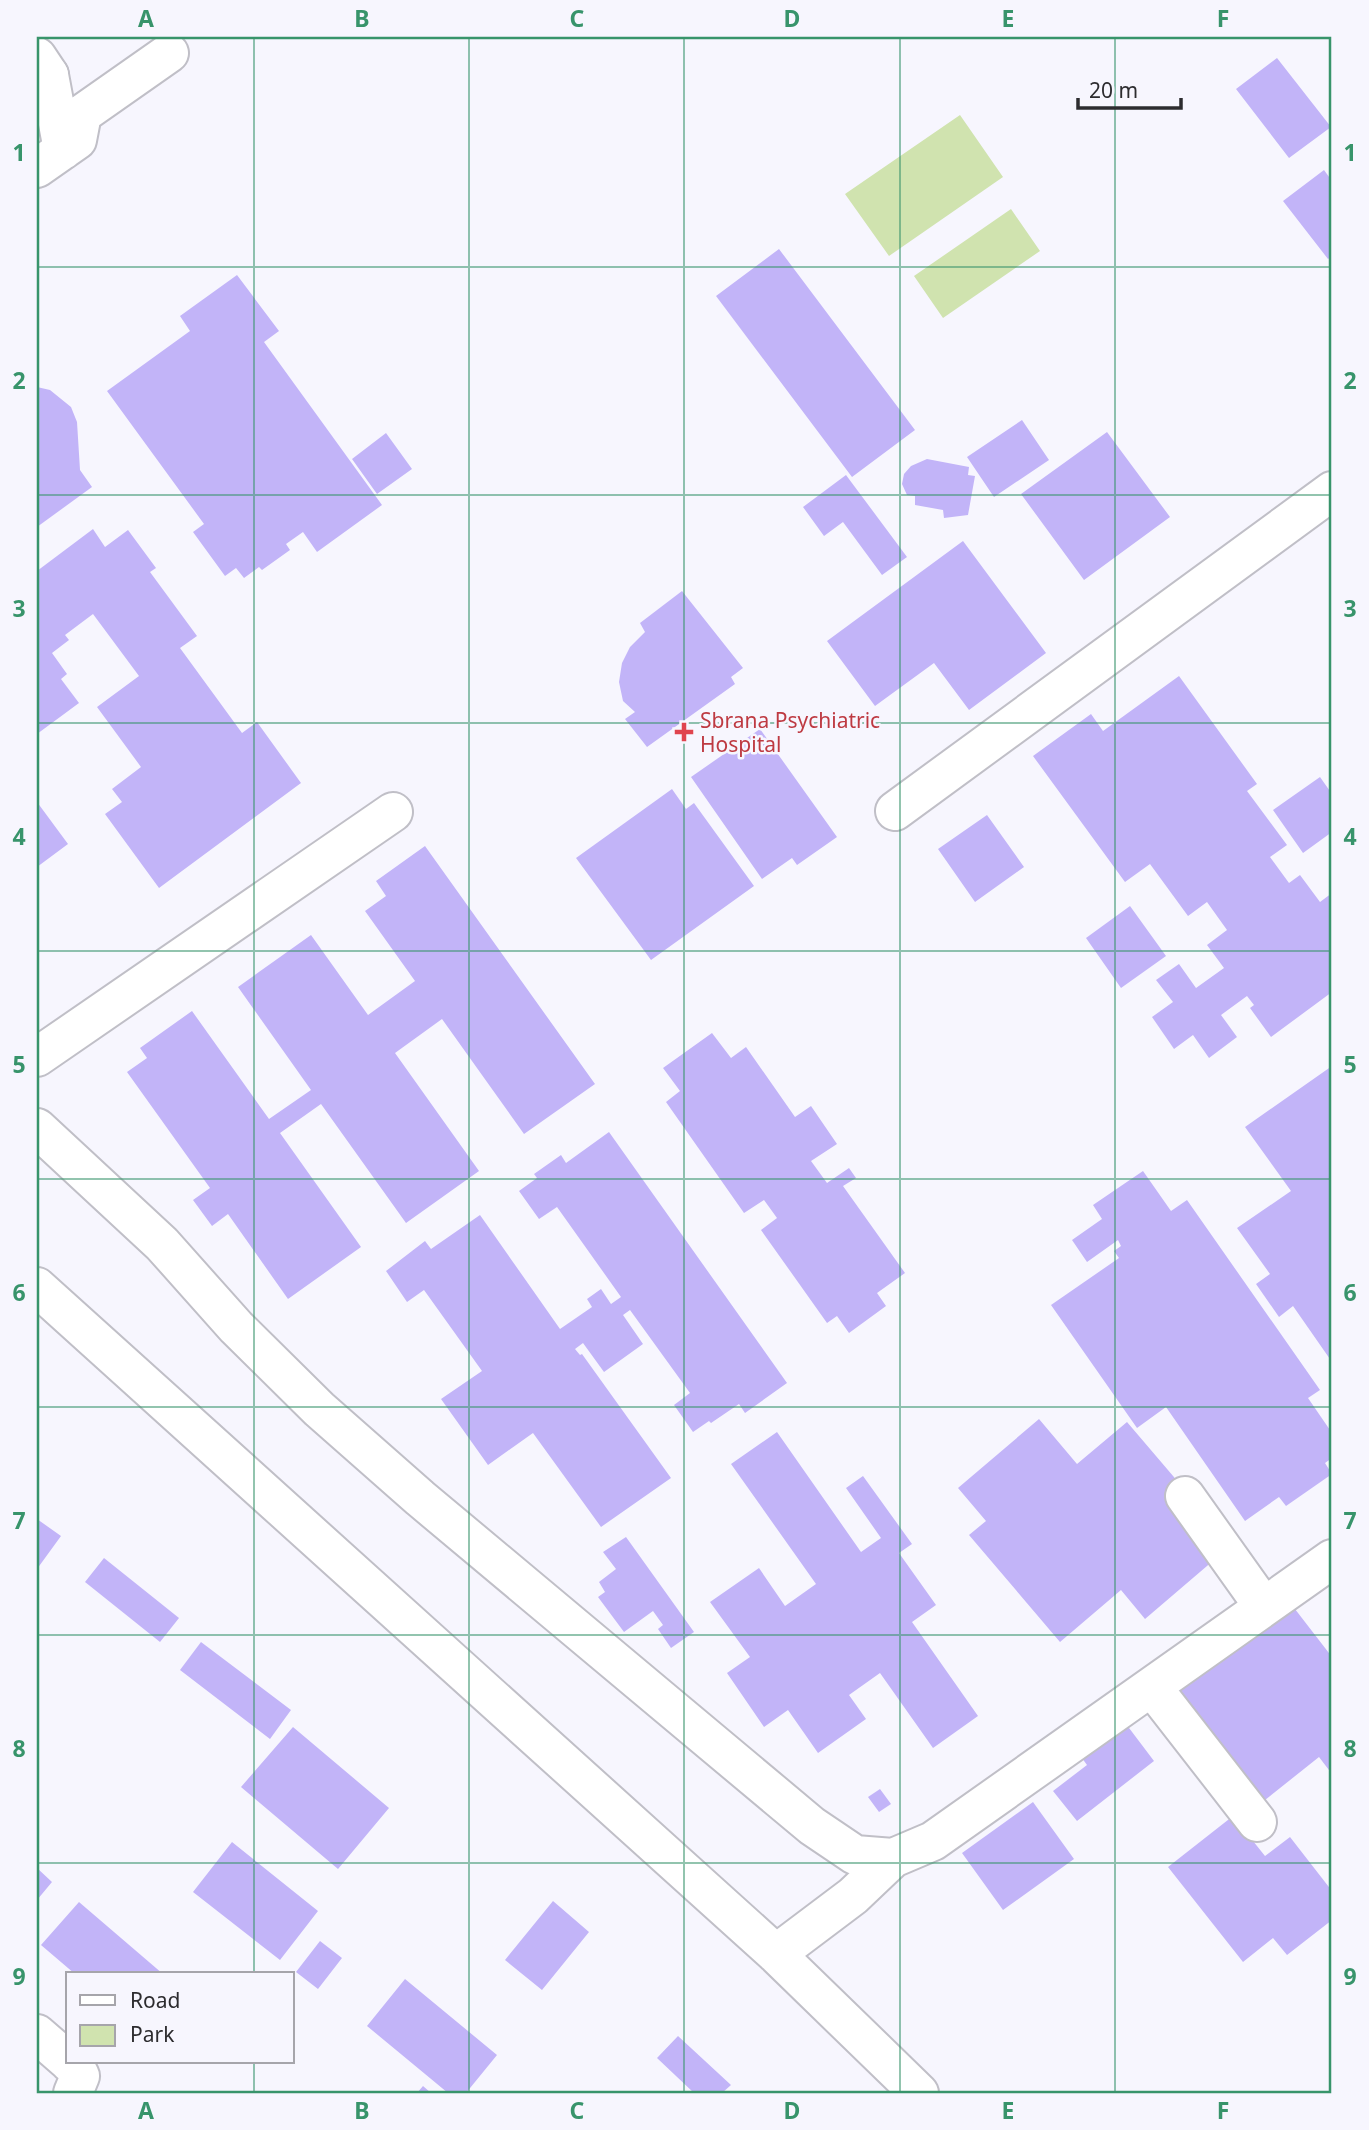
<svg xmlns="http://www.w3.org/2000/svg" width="1369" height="2130" viewBox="0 0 1369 2130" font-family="'Noto Sans',sans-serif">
<rect width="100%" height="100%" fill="#f7f6fe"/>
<path fill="#d0e3af" d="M960,115L1003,177L889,256L845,194Z
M1011,209L1040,251L943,318L914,276Z"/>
<path fill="#c2b4f8" d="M1277,58L1331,127L1289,158L1236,89Z
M1324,170L1332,181V256L1328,259L1283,201Z
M779,249L915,430L852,477L716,296Z
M237,275L279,331L264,342L382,505L317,552L303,532L286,544L290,550L262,570L259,567L244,578L236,568L225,576L193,532L204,524L107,391L190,331L180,316Z
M37,387L50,390L71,407L77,422L80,470L92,487L37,527Z
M1022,420L1049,460L994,497L967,457Z
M1107,432L1170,517L1084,580L1021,494Z
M386,433L412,469L377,494L352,459Z
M927,459L969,467L968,475L975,476L968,515L944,518L943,510L915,505V496L907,495L902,484L904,474L911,466Z
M846,475L907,557L882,575L843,522L824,536L803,507Z
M93,529L105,547L128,530L156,568L150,572L197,636L180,648L242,733L257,722L301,783L159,888L105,814L122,802L112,789L141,767L97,707L139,676L93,614L65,635L69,640L52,653L67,674L61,679L79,703L37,734V571Z
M963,541L1046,653L969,710L934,663L875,706L827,641Z
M682,591L743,668L731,677L735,684L647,747L625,719L635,712L623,701L619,682L622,663L630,647L645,632L640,623Z
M1179,676L1257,784L1247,791L1287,845L1270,857L1289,883L1300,875L1320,902L1332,893V911L1329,914L1332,919V992L1271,1037L1250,1008L1254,1005L1247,996L1221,1015L1237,1037L1209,1058L1193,1035L1174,1049L1152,1017L1173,1002L1156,980L1179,964L1196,988L1224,968L1207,945L1227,930L1207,902L1188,916L1150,864L1125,882L1033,756L1091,714L1103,731Z
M760,729L837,837L797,865L792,858L762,879L691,777Z
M1320,777L1332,794V832L1303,853L1273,810Z
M672,789L686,809L694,803L754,886L651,960L576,858Z
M37,802L68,844L37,867Z
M987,815L1024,867L975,902L938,849Z
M425,846L595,1084L524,1134L442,1019L395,1053L479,1171L406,1223L321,1104L280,1133L361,1247L288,1299L228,1214L212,1226L193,1200L210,1188L127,1072L147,1058L140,1048L192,1011L269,1119L311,1090L238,987L311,935L368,1015L415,981L365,911L386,896L376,881Z
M1130,906L1166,956L1121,988L1086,938Z
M712,1033L731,1058L746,1047L795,1117L811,1106L837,1144L811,1161L827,1183L849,1168L856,1178L843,1186L905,1273L877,1293L886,1306L849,1333L837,1316L827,1323L761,1230L777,1218L764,1200L744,1213L666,1102L680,1091L663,1068Z
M1332,1066V1362L1293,1306L1279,1317L1256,1284L1270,1274L1237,1228L1291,1191L1245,1127Z
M609,1132L787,1383L745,1413L739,1404L711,1423L709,1421L693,1432L674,1405L690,1393L630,1310L623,1315L643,1344L604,1372L583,1343L575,1349L580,1355L582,1354L671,1478L601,1527L533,1433L488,1465L441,1399L482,1371L424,1290L407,1302L386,1271L425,1241L431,1249L480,1215L560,1329L592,1307L587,1299L601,1289L611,1304L621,1297L557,1207L539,1219L519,1191L537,1178L534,1174L561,1155L566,1163Z
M1143,1171L1171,1211L1187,1200L1320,1390L1308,1398L1332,1433V1458L1325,1463L1332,1474L1286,1506L1279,1497L1245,1521L1166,1407L1137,1428L1051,1305L1119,1258L1114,1251L1121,1246L1118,1240L1087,1262L1072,1240L1102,1219L1093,1205Z
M1039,1419L1077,1464L1127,1422L1185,1490L1168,1505L1214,1560L1145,1619L1121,1590L1060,1642L969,1535L986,1521L958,1488Z
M777,1432L861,1552L881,1538L846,1488L863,1476L912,1544L899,1553L936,1605L912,1622L978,1716L933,1748L880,1673L849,1695L866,1719L818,1753L788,1710L764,1727L727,1673L750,1657L710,1602L759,1568L785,1606L816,1584L731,1464Z
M37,1519L61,1536L37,1569Z
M626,1537L694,1632L671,1648L658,1629L663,1625L653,1611L624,1632L598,1597L605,1592L599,1582L616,1569L603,1552Z
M104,1558L179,1618L160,1642L85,1582Z
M1288,1600L1332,1657V1774L1319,1757L1265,1800L1177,1688Z
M201,1642L291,1710L270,1739L180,1670Z
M1123,1720L1154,1761L1077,1821L1053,1791L1087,1765L1079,1754Z
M293,1727L389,1808L338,1869L241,1787Z
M880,1789L891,1804L879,1812L868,1797Z
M1033,1802L1074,1859L1003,1910L962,1853Z
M1233,1816L1265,1856L1290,1837L1332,1891V1920L1287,1955L1273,1938L1243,1962L1168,1867Z
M232,1842L318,1911L280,1960L193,1892Z
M37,1868L52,1882L37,1900Z
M553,1901L589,1932L542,1990L505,1960Z
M79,1902L163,1974H75L41,1945Z
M320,1941L342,1958L318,1989L296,1972Z
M405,1979L497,2055L466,2093H448L367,2026Z
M678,2036L731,2085L722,2093H694L657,2058Z
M423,2086L431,2093H417Z"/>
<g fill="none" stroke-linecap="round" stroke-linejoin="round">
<defs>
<path id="minor" d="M49,75L63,150
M37,168L77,140L82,114L169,53
M895,811L1332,491
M37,1057L393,812
M37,1128L162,1244L236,1327L319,1409L420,1498L812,1826L855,1855L893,1858L933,1841L1332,1559
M37,1287L776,1954L919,2093
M1185,1496L1264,1607
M1152,1687L1257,1822
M776,1954L853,1896L893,1858
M37,2034L68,2061
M69,2062L76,2068L80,2076L73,2093"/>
<path id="highway" d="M37,57L49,75"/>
</defs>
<use href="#minor" stroke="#c0bfc7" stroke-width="42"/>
<use href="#highway" stroke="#c0bfc7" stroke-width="42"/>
<use href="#minor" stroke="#fff" stroke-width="38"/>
<use href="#highway" stroke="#fff" stroke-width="38"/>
</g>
<path fill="none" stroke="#38946b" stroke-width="2" stroke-opacity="0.55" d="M254,37V1974M469,37V2093M684,37V2093M900,37V2093M1115,37V2093M37,267H1332M37,495H1332M37,723H1332M37,951H1332M37,1179H1332M37,1407H1332M37,1635H1332M37,1863H1332M254,2062V2093"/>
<path fill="#e0444e" stroke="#f7f6fe" stroke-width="2.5" d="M680.5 721.5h7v7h7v7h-7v7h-7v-7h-7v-7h7z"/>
<g text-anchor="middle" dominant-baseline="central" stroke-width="5" stroke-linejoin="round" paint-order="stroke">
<g font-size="21" fill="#be3a42" stroke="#f7f6fe" text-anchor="start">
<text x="700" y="720">Sbrana Psychiatric<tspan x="700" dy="24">Hospital</tspan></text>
</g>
</g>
<rect width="1369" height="2130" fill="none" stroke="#f7f6fe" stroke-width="77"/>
<rect x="66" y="1972" width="228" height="91" fill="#f7f6fe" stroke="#a6a5ab" stroke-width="2"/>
<rect x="80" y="1995" width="35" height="10" fill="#ffffff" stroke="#a6a5ab" stroke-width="2"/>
<text x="130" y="2008" font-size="21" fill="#2d2c2f">Road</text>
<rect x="80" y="2025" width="35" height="21" fill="#d0e3af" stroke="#a6a5ab" stroke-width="2"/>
<text x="130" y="2042" font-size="21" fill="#2d2c2f">Park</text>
<path d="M1078 98v10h103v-10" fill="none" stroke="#2d2c2f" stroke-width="3.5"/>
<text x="1089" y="98" font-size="21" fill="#2d2c2f" stroke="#f7f6fe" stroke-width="5" paint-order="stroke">20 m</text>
<rect x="38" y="38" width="1292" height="2054" fill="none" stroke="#38946b" stroke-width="2.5"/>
<g font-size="23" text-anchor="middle" font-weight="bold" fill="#38946b">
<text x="146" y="27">A</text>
<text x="362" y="27">B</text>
<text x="577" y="27">C</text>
<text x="792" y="27">D</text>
<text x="1008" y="27">E</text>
<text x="1223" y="27">F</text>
<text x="19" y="161">1</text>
<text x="1350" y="161">1</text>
<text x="19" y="389">2</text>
<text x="1350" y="389">2</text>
<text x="19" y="617">3</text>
<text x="1350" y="617">3</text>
<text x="19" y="845">4</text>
<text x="1350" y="845">4</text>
<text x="19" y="1073">5</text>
<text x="1350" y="1073">5</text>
<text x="19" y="1301">6</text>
<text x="1350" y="1301">6</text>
<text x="19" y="1529">7</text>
<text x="1350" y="1529">7</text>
<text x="19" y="1757">8</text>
<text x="1350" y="1757">8</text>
<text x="19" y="1985">9</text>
<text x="1350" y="1985">9</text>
<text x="146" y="2119">A</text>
<text x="362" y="2119">B</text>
<text x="577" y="2119">C</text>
<text x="792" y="2119">D</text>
<text x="1008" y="2119">E</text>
<text x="1223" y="2119">F</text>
</g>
</svg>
